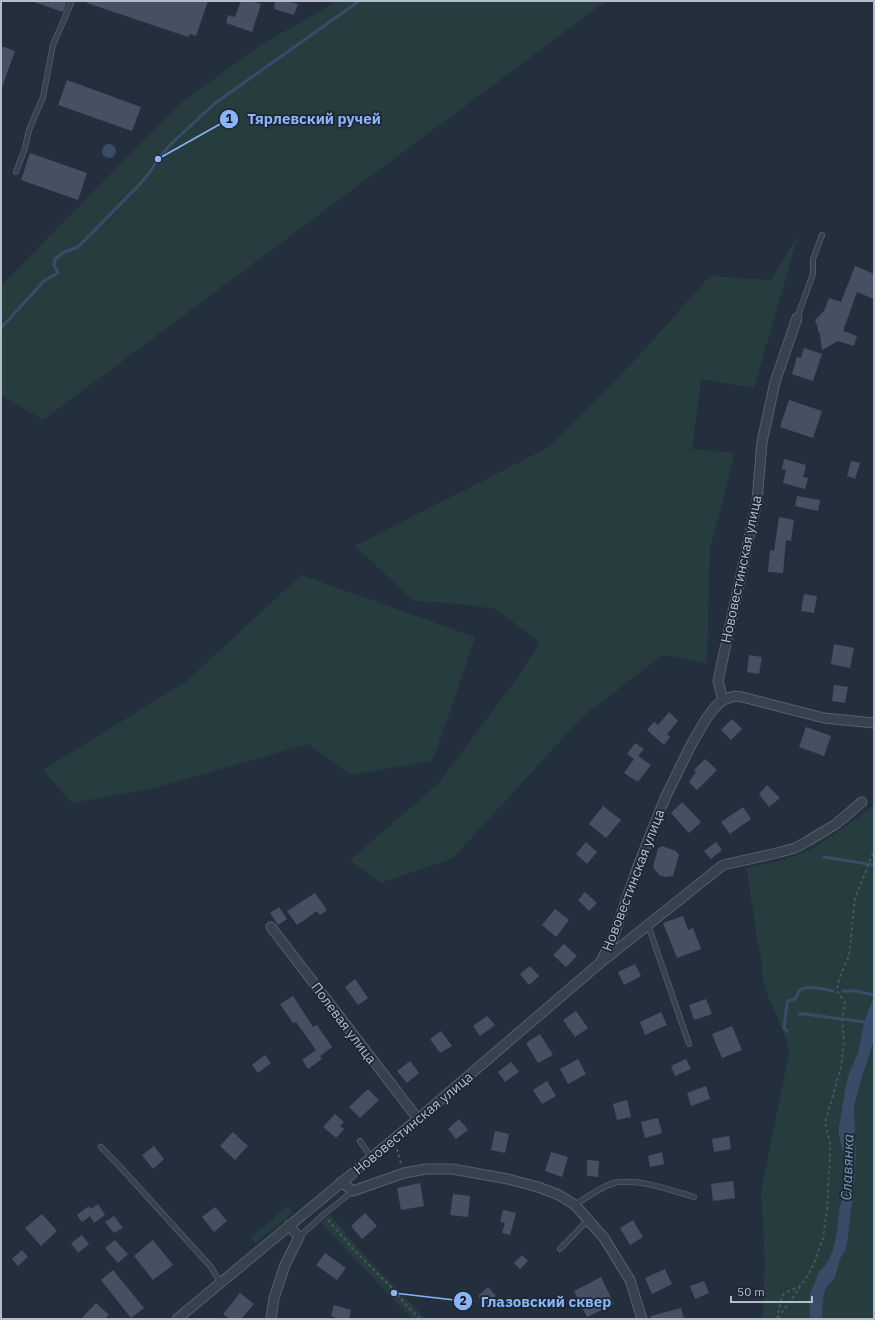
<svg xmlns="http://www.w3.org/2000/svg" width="875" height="1320" viewBox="0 0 875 1320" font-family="'IBM Plex Sans',sans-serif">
<rect width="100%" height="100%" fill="#242f3e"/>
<path fill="#263c3f" d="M337,1H606L43,420L1,395V286L177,106L258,47Z
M798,236L754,388L701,379L692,449L735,453L710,549L707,663L663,655L584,715L453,858L381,883L350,860L438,784L520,674L540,642L495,609L460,604L414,601L355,546L549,447L638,357L710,276L771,280Z
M301,575L475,637L451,709L432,761L351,775L308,744L151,789L72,803L43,770L187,681Z
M874,805V996L863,1026L858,1053L849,1073L845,1090L839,1126V1136L844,1158V1195L840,1205L836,1237L833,1250L826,1265L817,1277L811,1291L809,1300L810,1319H762L765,1265L761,1191L789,1053C787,1047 786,1040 784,1034C778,1015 758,984 762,964L756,933L747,868C771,863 796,858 818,845C837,833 856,819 874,805Z
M874,1040V1319H822L823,1300L825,1290L827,1286L835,1278L840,1259L845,1251L847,1244L855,1177L854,1171L856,1157L854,1107L859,1087Z
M288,1206L293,1212L255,1243L251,1237Z
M330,1214C359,1252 393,1285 426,1319H412L321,1223Z"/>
<path fill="#394c67" d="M102 151a7 7 0 1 1 14 0a7 7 0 1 1-14 0Z
M874,996V1040L859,1087L854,1107L856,1157L854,1171L855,1177L847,1244L845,1251L840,1259L835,1278L827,1286L825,1290L823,1300L822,1319H810L809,1300L810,1294L819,1272L826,1265L833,1250L836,1237L840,1205L844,1195V1158L839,1136V1126L845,1090L849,1073L858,1053L864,1022Z"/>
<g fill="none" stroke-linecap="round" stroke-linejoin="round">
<path stroke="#394c67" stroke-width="3" d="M1,328L44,281L58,273L54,265L55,259L64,252L78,247L139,185L150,172L158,159L171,144L214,104L359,1
M824,857L874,865
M843,991H856L874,995
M799,1014H805L864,1022
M787,1031L784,1028L787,1003L788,1001L795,999C797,996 798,992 800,990C806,985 825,989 833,991"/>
</g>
<path fill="#455162" d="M34,1H67L63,12L34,2Z
M87,1H208L196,36L190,34L188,37L87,3Z
M241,1H251L261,4L252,32L226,23L228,15L235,17Z
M275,1H286L298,4L294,15L274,9Z
M1,46L15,51L2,87H1Z
M67,80L141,107L132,131L58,105Z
M30,153L87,173L78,200L21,180Z
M855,266L874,274V299L857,292L843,331L857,336L854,346L838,341L822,350L820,334L818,331V328L815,320L824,311L829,298L841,302Z
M804,348L822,354L813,381L792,374L797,357L801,358Z
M789,400L822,411L813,438L780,427Z
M784,459L806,465L803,477L808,478L805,489L783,483L786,470L782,469Z
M851,461L860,463L855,479L847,476Z
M797,496L820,500L818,511L795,506Z
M779,517L794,520L791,541L786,540L783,573L768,572L770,550L774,551Z
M804,594L817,596L814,613L801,611Z
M834,644L854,648L850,668L831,664Z
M749,655L762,657L759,674L747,672Z
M834,685L848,687L845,703L832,701Z
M669,712L678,721L667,734L670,737L664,745L647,730L654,722L658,725Z
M732,719L742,729L731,740L721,730Z
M806,727L831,736L824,756L799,747Z
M635,743L644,749L638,756L651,765L638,782L624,773L634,759L627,754Z
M705,759L717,770L697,790L689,782L696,772L694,770Z
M767,785L780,798L769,807L759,794Z
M682,802L701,822L689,833L671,813Z
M603,806L621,820L606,838L589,824Z
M743,807L751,819L730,834L721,822Z
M586,842L597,852L587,864L576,854Z
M716,842L722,850L711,859L704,851Z
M662,846L676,851L679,855L673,876L665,877L659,875L653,867L658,848Z
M585,892L597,903L589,911L578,900Z
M315,893L327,910L320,915L317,911L297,925L287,911Z
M279,907L287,919L278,925L270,913Z
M555,909L569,920L556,937L542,925Z
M683,916L688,930L693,928L701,949L677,958L663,923Z
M564,944L577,956L566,967L553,955Z
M635,964L641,976L624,985L618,972Z
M530,966L539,976L529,985L520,974Z
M355,979L368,998L358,1005L345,987Z
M293,996L313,1027L317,1025L332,1047L320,1056L322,1059L308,1069L302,1060L316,1050L296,1022L293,1023L280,1004Z
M706,999L712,1014L694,1020L689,1005Z
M576,1011L588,1028L575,1037L563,1020Z
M661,1012L667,1025L645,1035L640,1022Z
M487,1016L495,1025L480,1036L473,1026Z
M732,1026L742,1050L722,1058L712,1034Z
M441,1031L452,1046L440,1053L430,1039Z
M540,1034L553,1055L538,1063L526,1043Z
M265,1055L271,1063L258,1073L252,1065Z
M578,1059L586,1074L568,1084L560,1069Z
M686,1059L691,1069L675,1076L671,1066Z
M410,1061L419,1073L407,1083L397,1071Z
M511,1062L519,1072L505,1082L498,1072Z
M547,1081L556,1096L542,1104L533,1090Z
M706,1086L710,1099L691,1106L687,1093Z
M368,1089L379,1100L360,1118L349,1107Z
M627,1100L631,1117L617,1120L613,1104Z
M335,1114L344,1122L340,1126L344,1129L336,1138L323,1127Z
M658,1118L662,1133L645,1138L641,1122Z
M459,1119L468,1130L456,1139L448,1129Z
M495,1131L509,1134L505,1153L491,1150Z
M233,1132L248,1146L235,1160L220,1146Z
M729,1136L731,1149L714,1152L712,1139Z
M154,1146L164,1159L153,1169L142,1155Z
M551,1152L568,1157L562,1177L545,1171Z
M662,1152L664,1164L650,1167L648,1156Z
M587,1160L599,1161L598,1177L587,1176Z
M733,1181L735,1198L713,1201L711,1184Z
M420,1183L424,1206L401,1210L397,1188Z
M453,1194L470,1196L468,1217L450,1215Z
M98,1204L105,1215L94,1223L90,1216L82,1222L77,1215L89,1206L91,1209Z
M215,1207L227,1221L214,1232L202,1217Z
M503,1210L516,1213L510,1235L502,1233L505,1223L500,1222Z
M365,1213L377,1226L362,1239L351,1226Z
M42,1214L57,1231L41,1246L25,1228Z
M114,1216L123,1228L114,1233L105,1222Z
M633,1220L643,1237L630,1245L620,1228Z
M82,1235L89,1244L78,1253L71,1243Z
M115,1240L128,1254L118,1263L105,1248Z
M153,1240L173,1265L153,1280L134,1256Z
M22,1250L28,1257L18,1266L12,1259Z
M325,1253L346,1268L337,1280L316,1265Z
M522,1255L528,1261L520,1269L514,1263Z
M665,1269L672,1284L652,1294L645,1278Z
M113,1270L144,1308L131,1318L101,1280Z
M601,1277L614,1304L587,1317L574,1291Z
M704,1281L709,1293L695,1299L690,1286Z
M488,1287L496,1296L486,1305L478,1296Z
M240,1293L254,1304L241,1319H230L223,1314Z
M96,1303L109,1315L105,1319H81Z
M334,1305L351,1310L349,1319H339L331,1316Z
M681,1308L684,1319H651V1316Z"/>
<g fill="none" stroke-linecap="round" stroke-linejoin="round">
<defs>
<path id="lane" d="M16,172L25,148L29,130L43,97L53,45L72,1
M797,318L813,274V259L822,235
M648,925L689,1044
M360,1141L371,1157
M101,1147L124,1171L211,1267L220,1282
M575,1205C586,1198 606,1183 619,1182C643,1180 671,1190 694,1197
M299,1237L323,1215L353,1191
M560,1249L588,1220"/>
<path id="street" d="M723,700L718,681L757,501L762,442L775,382L797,318
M271,927L418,1119
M604,960L723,865L777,853L795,848L808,841L836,824L862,802
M341,1182L353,1191L404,1173L426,1169H452L508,1179L538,1187L559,1195L575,1205L604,1238L630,1280L642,1319
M177,1319L418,1119L600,963L613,938L638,866L665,798L691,745L706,719L715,707L723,700L734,696L742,697L824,718L874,723
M271,1319L274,1298L285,1265L299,1237L289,1225"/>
</defs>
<use href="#lane" stroke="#565f6c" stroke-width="6"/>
<use href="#street" stroke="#565f6c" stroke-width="11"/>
<path stroke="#44595c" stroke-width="2" stroke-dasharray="3 3" stroke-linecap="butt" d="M397,1149L401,1164
M328,1220L355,1251L395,1291L405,1304L420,1319
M778,1318L800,1287
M777,1319L782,1296L785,1293L800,1286L805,1280L814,1264L823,1238L827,1210L830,1157V1143L825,1123L841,1067L844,1041L842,1020L845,1002L837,991L839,979L849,956L855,898L874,851"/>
<use href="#lane" stroke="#38414e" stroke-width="4.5"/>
<use href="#street" stroke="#38414e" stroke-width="9"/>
</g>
<g text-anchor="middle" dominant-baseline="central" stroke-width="3.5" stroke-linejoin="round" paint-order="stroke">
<g font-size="14" fill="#b4bcc9" stroke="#1d2633">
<text transform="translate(741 569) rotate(-78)">Нововестинская улица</text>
<text transform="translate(633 880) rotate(-69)">Нововестинская улица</text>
<text transform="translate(344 1023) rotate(53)">Полевая улица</text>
<text transform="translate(413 1123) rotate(-40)">Нововестинская улица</text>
</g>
<g font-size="15" font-style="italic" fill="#7c92b1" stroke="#1d2633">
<text transform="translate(847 1167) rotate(-88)">Славянка</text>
</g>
</g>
<path fill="none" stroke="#8ab4f8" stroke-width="1.5" d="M158 159L229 119M394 1293L463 1301"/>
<g fill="#8ab4f8" stroke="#1d2633" stroke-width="1.5">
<circle cx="158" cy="159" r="4"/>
<circle cx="394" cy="1293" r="4"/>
<circle cx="229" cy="119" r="10"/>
<circle cx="463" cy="1301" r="10"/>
</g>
<g font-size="12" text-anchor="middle" font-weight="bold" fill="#111">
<text x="229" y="123">1</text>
<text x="463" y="1305">2</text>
</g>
<g font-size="15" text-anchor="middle" font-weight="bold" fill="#8ab4f8" stroke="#1d2633" stroke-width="3.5" stroke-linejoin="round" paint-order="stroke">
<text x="314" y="124">Тярлевский ручей</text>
<text x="546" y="1307">Глазовский сквер</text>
</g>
<rect width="875" height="1320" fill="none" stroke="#b4bcc9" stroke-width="4"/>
<path d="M731 1296v6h81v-6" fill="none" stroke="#b4bcc9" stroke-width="2"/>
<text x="737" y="1296" font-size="12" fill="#b4bcc9" stroke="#1d2633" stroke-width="3" paint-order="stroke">50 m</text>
</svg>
